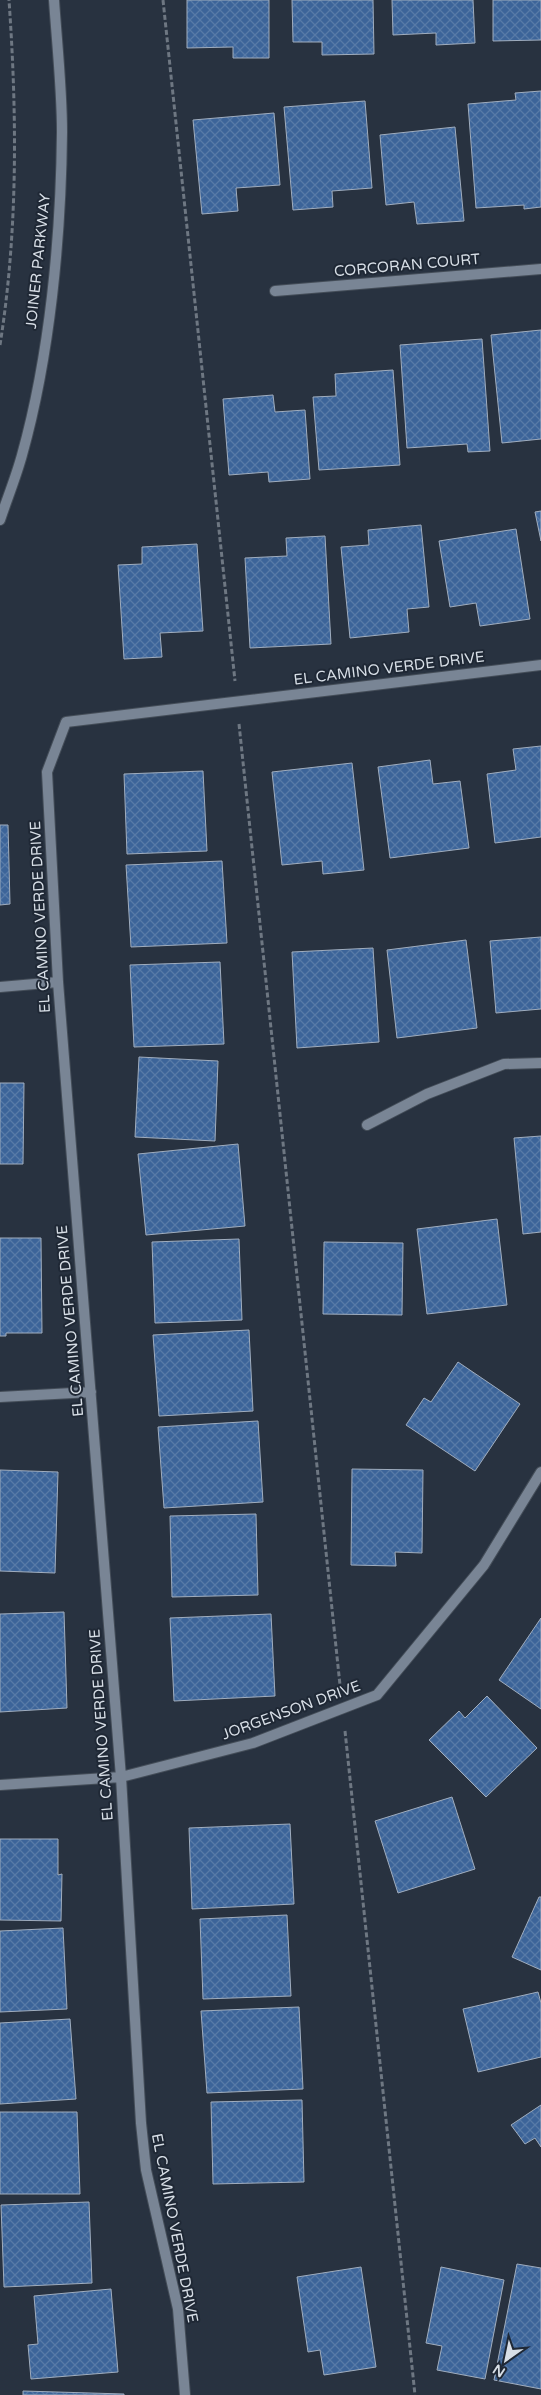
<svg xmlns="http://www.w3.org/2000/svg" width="541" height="2395" viewBox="0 0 541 2395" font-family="'Varela Round',sans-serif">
<defs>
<pattern id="building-cross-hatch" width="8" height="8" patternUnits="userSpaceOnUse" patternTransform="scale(1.25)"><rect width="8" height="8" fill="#3c6499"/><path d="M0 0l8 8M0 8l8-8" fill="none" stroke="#577aa7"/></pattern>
</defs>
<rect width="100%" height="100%" fill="#283240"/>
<path fill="url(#building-cross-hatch)" stroke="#a0adbe" d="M187,0H269V58H233V47L187,48Z
M292,0H373L374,54L322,55V42H293Z
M392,0H473L475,43L436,45V33L393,35Z
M493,0H541V40L493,41Z
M541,91V207L524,209V205L476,208L468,104L516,100L515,93Z
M365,101L372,188L332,191L333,207L293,210L284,107Z
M274,113L280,185L236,188L238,211L202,214L193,120Z
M455,127L464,221L417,224L414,202L386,205L380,135Z
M541,330V439L502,443L491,335Z
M482,339L490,451L468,452L467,444L407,448L400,345Z
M393,370L400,465L319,470L313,397L336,396L335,374Z
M273,395L275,412L305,410L310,479L269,482L268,472L229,475L223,399Z
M541,511V541L535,512Z
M421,525L429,607L407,609L409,632L350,638L341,547L369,545L368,530Z
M516,529L530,619L480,626L476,603L450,607L439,541Z
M325,536L331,644L250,648L245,558L287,556L286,538Z
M197,544L203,631L160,633L162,657L124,659L118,565L142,564V547Z
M541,746V837L495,843L487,774L516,770L513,749Z
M430,760L433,784L460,781L469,848L390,858L378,767Z
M352,763L364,870L323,874L322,861L282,865L272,772Z
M203,771L207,851L127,854L124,774Z
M0,825H8L10,904L0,905Z
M222,861L227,943L131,947L126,865Z
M541,937V1009L496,1013L490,941Z
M466,940L477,1028L397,1038L387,950Z
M373,948L379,1042L297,1048L292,952Z
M220,962L224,1044L134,1047L130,965Z
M139,1057L218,1061L215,1141L135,1137Z
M0,1083H24L23,1164H0Z
M541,1136V1232L523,1234L514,1138Z
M238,1144L245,1226L146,1235L138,1154Z
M497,1219L507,1305L427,1314L417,1229Z
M0,1238H41L42,1333H6V1336H0Z
M239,1239L242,1320L155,1323L152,1242Z
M324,1242L403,1243L402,1315L323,1314Z
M249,1330L253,1411L159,1416L153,1335Z
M458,1362L520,1404L475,1471L406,1425L424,1398L431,1402Z
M258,1421L263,1502L164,1508L158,1427Z
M352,1469L423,1470L422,1553L395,1552L396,1566L351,1565Z
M0,1470L58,1472L55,1573L0,1571Z
M256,1514L258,1595L172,1597L170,1516Z
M64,1612L67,1708L0,1712V1614Z
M271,1614L275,1696L174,1701L170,1618Z
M541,1618V1709L499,1680Z
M487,1696L537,1748L486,1797L429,1740L459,1711L465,1718Z
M452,1797L475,1869L398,1893L375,1821Z
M290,1824L294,1904L192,1909L189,1828Z
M0,1839H58V1875L62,1874L61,1921L0,1920Z
M539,1897H541V1970L512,1957Z
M287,1915L291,1996L203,1999L200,1919Z
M63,1928L67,2009L0,2012V1931Z
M538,1992L541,2003V2057L478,2072L463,2009Z
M299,2007L303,2089L207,2093L201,2011Z
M70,2019L76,2099L0,2104V2023Z
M302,2100L304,2182L213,2184L211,2102Z
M541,2105V2147L535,2138L525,2144L511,2125Z
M0,2112H77L80,2194H0Z
M89,2202L92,2283L4,2287L1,2205Z
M517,2264L541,2268V2389L494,2380Z
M361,2267L376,2367L324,2375L320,2350L308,2352L297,2277Z
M441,2267L504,2280L485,2379L437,2370L442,2346L426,2343Z
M111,2289L118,2372L31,2379L28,2345L38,2344L34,2296Z
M23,2391L124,2394V2395H23Z"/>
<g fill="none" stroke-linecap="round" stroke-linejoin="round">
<defs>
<path id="minor" d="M275,291L541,269
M0,987L58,982
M367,1125L427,1094L504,1064L541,1063
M0,1397L91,1392
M0,1785L121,1777L253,1743L377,1695L484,1565L541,1472
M185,2395L178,2309L146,2170L141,2123L121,1777L58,982L47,772L66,722L541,665"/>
<path id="tertiary" d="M0,520C7,499 16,477 22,455C50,355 61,237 62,132C62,89 57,44 54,0"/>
</defs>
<use href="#minor" stroke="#444d58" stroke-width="12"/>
<use href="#tertiary" stroke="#444d58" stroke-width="12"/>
<path stroke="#6e7782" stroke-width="3" stroke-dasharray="5 2.5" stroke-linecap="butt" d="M163,0L235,681
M0,345C18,231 17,115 9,0
M239,724L340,1685
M345,1731L415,2395"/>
<use href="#minor" stroke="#798595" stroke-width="10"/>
<use href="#tertiary" stroke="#798595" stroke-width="10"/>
</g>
<g text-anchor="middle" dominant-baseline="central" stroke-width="4" stroke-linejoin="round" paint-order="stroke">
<g font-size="15" fill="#d7dee6" stroke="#1f2835">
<text transform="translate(38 261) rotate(-84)">JOINER PARKWAY</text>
<text transform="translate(407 265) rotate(-5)">CORCORAN COURT</text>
<text transform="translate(389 668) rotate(-7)">EL CAMINO VERDE DRIVE</text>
<text transform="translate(40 917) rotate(-93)">EL CAMINO VERDE DRIVE</text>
<text transform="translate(70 1321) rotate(-95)">EL CAMINO VERDE DRIVE</text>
<text transform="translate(291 1710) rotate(-20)">JORGENSON DRIVE</text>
<text transform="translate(101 1725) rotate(-94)">EL CAMINO VERDE DRIVE</text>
<text transform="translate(175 2228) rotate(79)">EL CAMINO VERDE DRIVE</text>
</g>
</g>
<g transform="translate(506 2360) rotate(213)" stroke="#1f2835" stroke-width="4" paint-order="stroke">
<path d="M0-4L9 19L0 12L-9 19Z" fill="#d7dee6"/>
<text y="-8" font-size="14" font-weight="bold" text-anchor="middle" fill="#d7dee6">N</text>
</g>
</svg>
